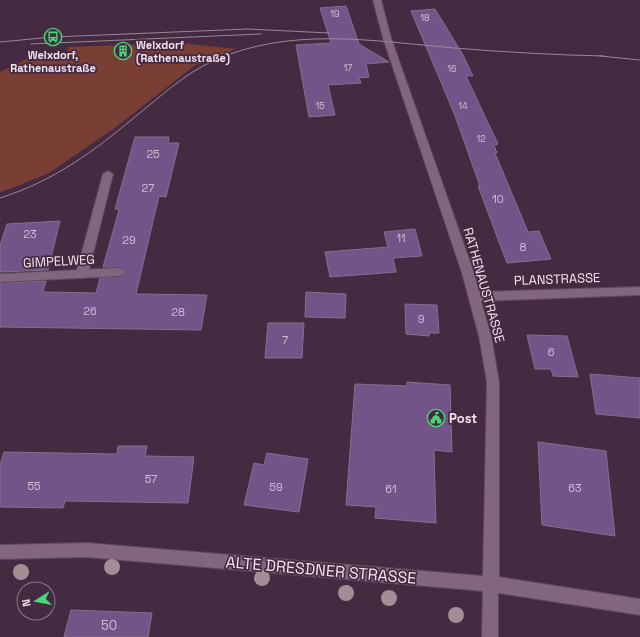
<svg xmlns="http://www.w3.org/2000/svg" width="640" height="637" viewBox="0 0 640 637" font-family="'Space Grotesk',sans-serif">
<rect width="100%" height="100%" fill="#442b41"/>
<path fill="#793e34" d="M180,43L236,49L194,66L116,127L49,173L15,187L0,192V72L33,56L67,54L68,47Z"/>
<path fill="#735488" stroke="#82708f" d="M346,6L359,44L389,62L366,64L369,77L359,78L361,83L328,85L335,115L309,117L296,45L331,43L320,8Z
M435,9L463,55L473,76H466L498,144L494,145L497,153H495L528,232L539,231L551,259L507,263L478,186H480L454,113L411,11Z
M135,137H169L168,143H179L166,197L159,196L136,294L207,295L201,330L0,327V283L46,281L43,292L96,293L100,278L124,276L126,271L123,268L103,267L119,210L115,209Z
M60,221L48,270L0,272V245L7,224Z
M415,229L422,256L393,258L396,272L330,277L325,252L388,247L384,232Z
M306,292L346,294L345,318L305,317Z
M405,304L437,305L439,333H429V336L406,334Z
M268,323H304L302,358H265Z
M527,335L567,336L578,377L553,376L551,369H535Z
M590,374L640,378V418L596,414Z
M407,382L450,385L452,452L434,450L436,523L375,518L376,507L346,505L355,384L407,386Z
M538,442L606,451L615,536L542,525Z
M118,446H147L145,456L194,457L188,503L65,501L63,508L0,507V465L4,452L117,454Z
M267,453L308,459L299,512L244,505L254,463L264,465Z
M71,610L152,613L148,637H64Z"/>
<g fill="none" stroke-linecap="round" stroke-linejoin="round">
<defs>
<path id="lane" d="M108,171L113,174L88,274L86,277L82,278L78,277L76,274L103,174Z"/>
<path id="street" d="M373,0H381L391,38L474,273L479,292L640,287V295L481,301L491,336L499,382V577L640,599V615L498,593V637H482L483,591L87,557L0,559V545L87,543L483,576L487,382L479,336L462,273L383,38Z
M119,268L123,269L125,272L123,275L119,276L0,282V274Z"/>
</defs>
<use href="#lane" stroke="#5e495c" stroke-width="2"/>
<use href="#street" stroke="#5e495c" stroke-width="2"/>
<use href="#lane" fill="#82657e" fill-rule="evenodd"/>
<use href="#street" fill="#82657e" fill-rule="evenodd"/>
<path stroke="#9c8799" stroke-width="1" d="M0,42L53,37L248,29L329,33
M31,44L261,34
M600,56L640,60
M0,198C54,181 93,152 136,116C160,97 184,74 213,61C290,26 373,41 454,48C504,52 554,55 604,56"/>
</g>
<g fill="#a48d95">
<circle cx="112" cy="567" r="8"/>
<circle cx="21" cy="572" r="8"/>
<circle cx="262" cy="578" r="8"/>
<circle cx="346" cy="593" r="8"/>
<circle cx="389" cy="598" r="8"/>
<circle cx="456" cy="615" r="8"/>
</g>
<defs>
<symbol id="bus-ring" viewBox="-11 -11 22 22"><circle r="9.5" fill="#442b41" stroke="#48d778" stroke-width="1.5"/><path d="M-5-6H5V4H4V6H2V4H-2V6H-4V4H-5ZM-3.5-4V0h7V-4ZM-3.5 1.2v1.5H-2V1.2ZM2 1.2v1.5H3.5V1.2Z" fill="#48d778"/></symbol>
<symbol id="building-ring" viewBox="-11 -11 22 22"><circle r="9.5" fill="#442b41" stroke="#48d778" stroke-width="1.5"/><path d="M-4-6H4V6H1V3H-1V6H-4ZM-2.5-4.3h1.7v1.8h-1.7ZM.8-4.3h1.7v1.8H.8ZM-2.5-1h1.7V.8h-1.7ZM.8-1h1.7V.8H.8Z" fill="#48d778"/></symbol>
<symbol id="civic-ring" viewBox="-11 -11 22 22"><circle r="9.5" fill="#442b41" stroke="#48d778" stroke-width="1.5"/><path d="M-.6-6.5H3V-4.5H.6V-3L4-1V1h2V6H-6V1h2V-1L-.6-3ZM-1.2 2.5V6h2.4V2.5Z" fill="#48d778"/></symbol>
</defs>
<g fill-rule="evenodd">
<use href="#bus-ring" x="43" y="27" width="20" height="20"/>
<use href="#building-ring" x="113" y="41" width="20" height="20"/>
<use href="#civic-ring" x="426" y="408" width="20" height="20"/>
</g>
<g text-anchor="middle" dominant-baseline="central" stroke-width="3.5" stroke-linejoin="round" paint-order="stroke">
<g font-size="9" fill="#d3bed6">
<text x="335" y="14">19</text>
<text x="425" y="18">18</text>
<text x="348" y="68">17</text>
<text x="452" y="69">16</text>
<text x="320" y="106">15</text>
<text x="463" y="106">14</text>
<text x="481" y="139">12</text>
</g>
<g font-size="11" font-weight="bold" fill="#f3e2f0" stroke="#442b41" text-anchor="start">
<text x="136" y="45">Weixdorf<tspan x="136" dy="13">(Rathenaustraße)</tspan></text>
<text x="53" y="55" text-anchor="middle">Weixdorf,<tspan x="53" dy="13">Rathenaustraße</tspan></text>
</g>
<g font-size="11" fill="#d3bed6">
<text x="153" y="154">25</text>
<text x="148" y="188">27</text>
<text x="498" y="199">10</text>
<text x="30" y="234">23</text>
<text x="401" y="238">11</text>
<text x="129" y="240">29</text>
<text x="523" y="247">8</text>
<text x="90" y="311">26</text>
<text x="178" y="312">28</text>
<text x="421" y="319">9</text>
<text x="285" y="340">7</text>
<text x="551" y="352">6</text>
<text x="151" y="479">57</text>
<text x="34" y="486">55</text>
<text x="276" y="487">59</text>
<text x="575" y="488">63</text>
<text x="391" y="489">61</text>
</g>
<g font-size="13" fill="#f3e2f0" stroke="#442b41">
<text transform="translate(59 261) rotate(-3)">GIMPELWEG</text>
<text transform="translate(557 279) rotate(-2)">PLANSTRASSE</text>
<text transform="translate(484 285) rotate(74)">RATHENAUSTRASSE</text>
</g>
<g font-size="13" font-weight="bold" fill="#f3e2f0" stroke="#442b41" text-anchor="start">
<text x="449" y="418">Post</text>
</g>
<g font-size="13" fill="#d3bed6">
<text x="109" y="625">50</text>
</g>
<g font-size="16" fill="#f3e2f0" stroke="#442b41">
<text transform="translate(321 570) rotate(5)">ALTE DRESDNER STRASSE</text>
</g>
</g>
<g transform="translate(36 601) rotate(259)"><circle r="19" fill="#442b41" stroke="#8a7487"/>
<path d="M0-3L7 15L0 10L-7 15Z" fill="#48d778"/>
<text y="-6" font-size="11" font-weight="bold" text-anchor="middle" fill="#f3e2f0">N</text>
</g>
</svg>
